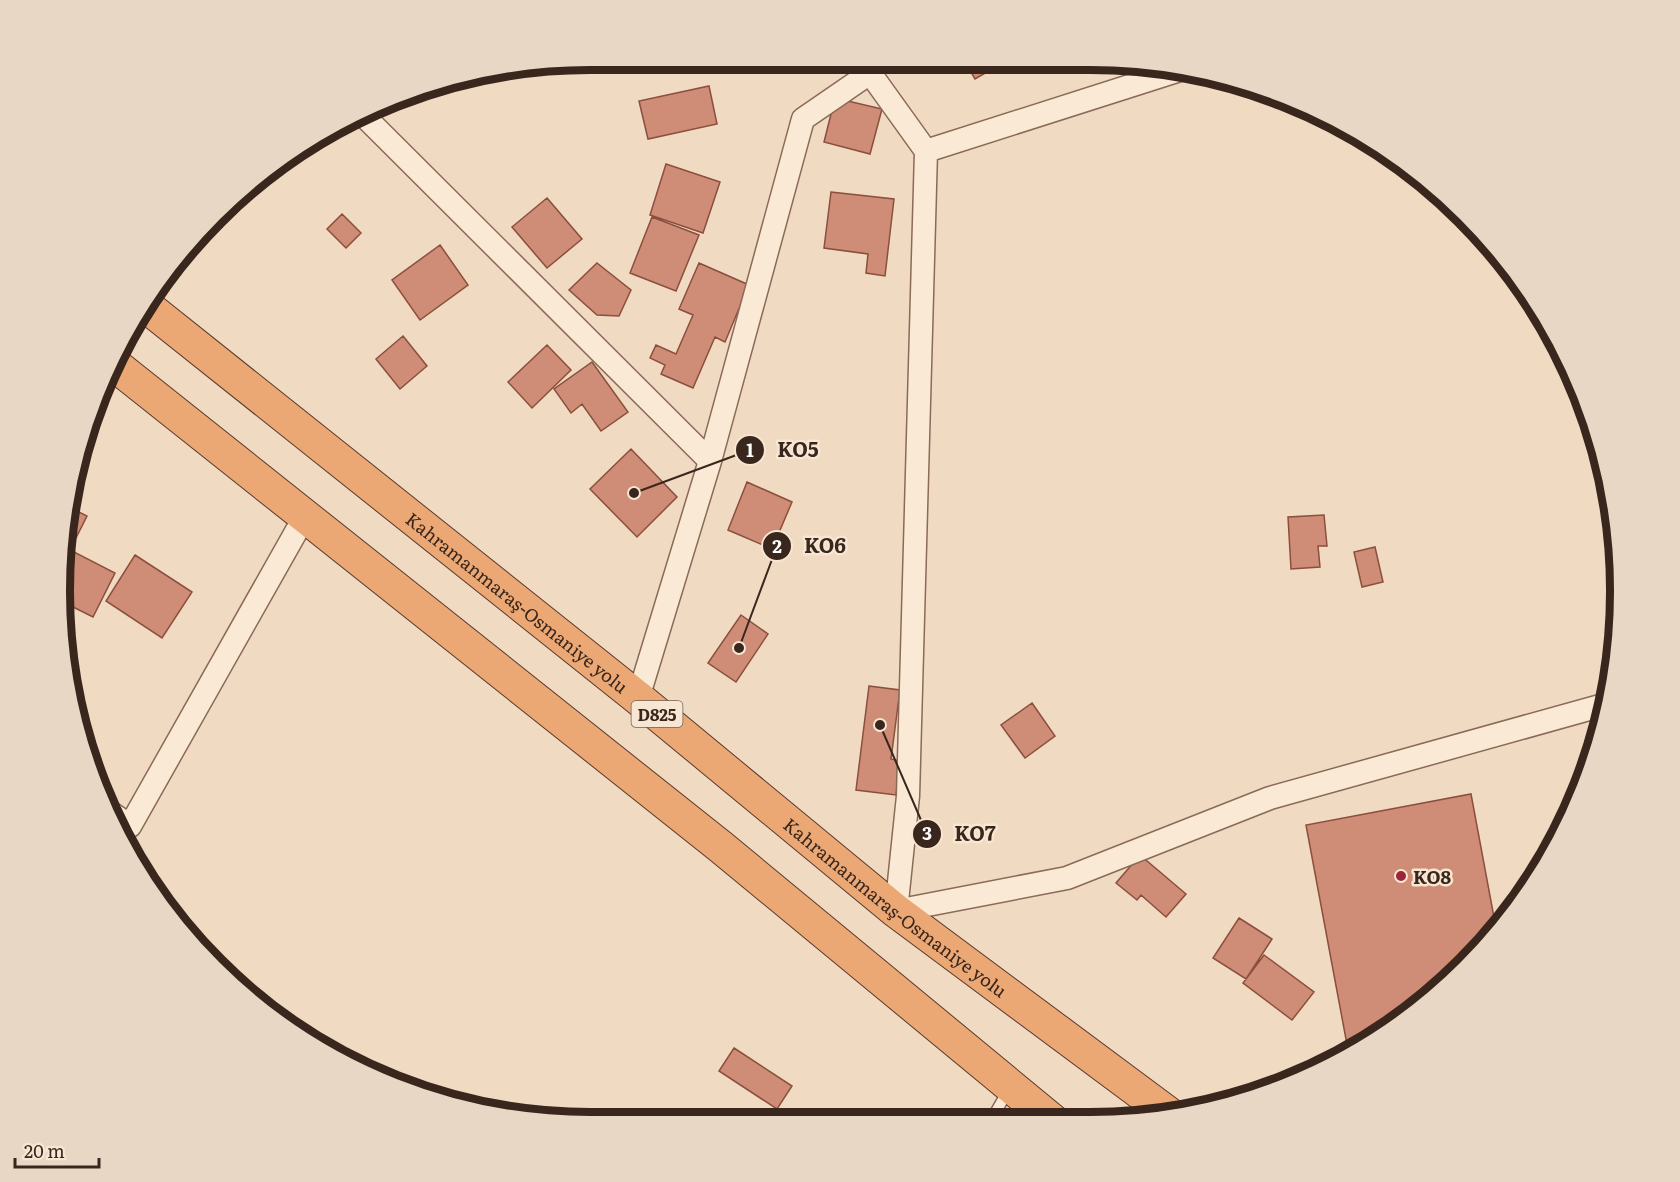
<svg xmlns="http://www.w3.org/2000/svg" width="1680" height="1182" viewBox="0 0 1680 1182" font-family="Literata,serif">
<rect width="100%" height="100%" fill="#f0dac2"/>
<path fill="#cf8c76" stroke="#8a4f3d" stroke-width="1.5" d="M592,60L576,68L573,62L591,60Z
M806,60H831L810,72Z
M964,60H1008L975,79Z
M709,86L717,124L648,139L639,101Z
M835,98L882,109L870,154L824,142Z
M666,164L720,182L703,233L650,215Z
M831,192L894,199L885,276L866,273L868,254L824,248Z
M547,198L582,239L547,268L512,227Z
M342,214L361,233L346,248L327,229Z
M652,217L699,235L676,291L630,273Z
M440,245L468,285L420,320L392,280Z
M597,263L631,290L619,316L597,315L569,290Z
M699,263L749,285L725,342L715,337L693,388L661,374L665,365L650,358L656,345L676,354L693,315L679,309Z
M403,336L427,366L400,389L376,359Z
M547,345L571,370L532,408L508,382Z
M592,362L628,412L601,431L582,404L571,413L554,389Z
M631,449L677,497L637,537L590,489Z
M747,482L792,502L772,549L728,530Z
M73,509L87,516L70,550L115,573L93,617L67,604V588L73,575L66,571L65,526Z
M1324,515L1327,546H1318L1320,567L1291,569L1288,517Z
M1375,547L1383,582L1362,587L1354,552Z
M135,555L192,592L162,638L106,601Z
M741,615L768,634L736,682L708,663Z
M869,686L900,690L891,759L900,761L896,795L856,790Z
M1032,703L1055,736L1025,758L1001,725Z
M1471,794L1496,928L1464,967L1348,1050L1306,825Z
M1140,855L1186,894L1166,917L1141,895L1137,900L1116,883Z
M1239,918L1272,939L1246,979L1213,958Z
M1264,955L1314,992L1292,1020L1243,983Z
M734,1048L792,1086L777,1109L719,1071Z
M869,1113L879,1122H861Z"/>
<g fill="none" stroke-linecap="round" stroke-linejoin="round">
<defs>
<path id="service" d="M990,1122L1009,1089"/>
<path id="minor" d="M865,61L870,73L926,151
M1183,69L926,151L908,796L896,911L1067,878L1270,798L1607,704
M366,118L710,461
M638,698L710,461L803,119L870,73
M110,812L130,826L305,516"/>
<g id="trunk">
<path id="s1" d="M150,309L638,698L896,911L1169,1114"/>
<path d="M115,365L721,847L1054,1122"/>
</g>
</defs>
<use href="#service" stroke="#8a6a58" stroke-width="13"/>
<use href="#minor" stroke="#8a6a58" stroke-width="25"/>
<use href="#trunk" stroke="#58392d" stroke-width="35"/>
<use href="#service" stroke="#fae9d5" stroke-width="10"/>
<use href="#minor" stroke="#fae9d5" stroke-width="22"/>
<use href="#trunk" stroke="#eba874" stroke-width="33"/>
</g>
<circle fill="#9b263b" stroke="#f7e6d2" stroke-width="2" cx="1401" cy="876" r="6"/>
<g text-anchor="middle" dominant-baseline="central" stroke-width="5" stroke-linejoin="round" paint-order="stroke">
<rect fill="#f7e6d2" stroke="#726053" stroke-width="1.5" x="631.5" y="701" width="51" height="26" rx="4.5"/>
<g font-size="16" font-weight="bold" fill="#39261d">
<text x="657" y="714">D825</text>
</g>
<g font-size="18" fill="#39261d" stroke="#f7e6d2">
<text stroke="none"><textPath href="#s1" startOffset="470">Kahramanmaraş-Osmaniye yolu</textPath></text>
<text stroke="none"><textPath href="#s1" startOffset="956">Kahramanmaraş-Osmaniye yolu</textPath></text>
</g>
<g font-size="18" font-weight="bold" fill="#39261d" stroke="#f7e6d2" text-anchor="start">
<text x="1413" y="876">KO8</text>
</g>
</g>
<path d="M0 0H1680V1182H0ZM590 70H1090A520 520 0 0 1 1610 590V592A520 520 0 0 1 1090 1112H590A520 520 0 0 1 70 592V590A520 520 0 0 1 590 70Z" fill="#e8d7c4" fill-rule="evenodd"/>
<path fill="none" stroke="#39261d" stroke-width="8" d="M590 70H1090A520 520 0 0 1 1610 590V592A520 520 0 0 1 1090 1112H590A520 520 0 0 1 70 592V590A520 520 0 0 1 590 70Z"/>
<path fill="none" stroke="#39261d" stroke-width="2" d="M634 493L750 450M739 648L777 546M880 725L927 834"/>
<g fill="#39261d" stroke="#f7e6d2" stroke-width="2">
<circle cx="634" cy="493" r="6"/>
<circle cx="739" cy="648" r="6"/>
<circle cx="880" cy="725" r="6"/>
<circle cx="750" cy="450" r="15"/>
<circle cx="777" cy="546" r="15"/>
<circle cx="927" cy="834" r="15"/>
</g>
<g font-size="18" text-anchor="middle" font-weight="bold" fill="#fff">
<text x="750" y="457">1</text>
<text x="777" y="553">2</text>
<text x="927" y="840">3</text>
</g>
<g font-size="20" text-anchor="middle" font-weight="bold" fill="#39261d" stroke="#f7e6d2" stroke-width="5" stroke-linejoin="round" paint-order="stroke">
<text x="798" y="457">KO5</text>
<text x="825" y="553">KO6</text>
<text x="975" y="841">KO7</text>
</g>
<path d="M15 1158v9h84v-9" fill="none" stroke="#39261d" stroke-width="3"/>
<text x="24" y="1158" font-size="18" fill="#39261d" stroke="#f7e6d2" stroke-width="4.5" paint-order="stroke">20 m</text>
</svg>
